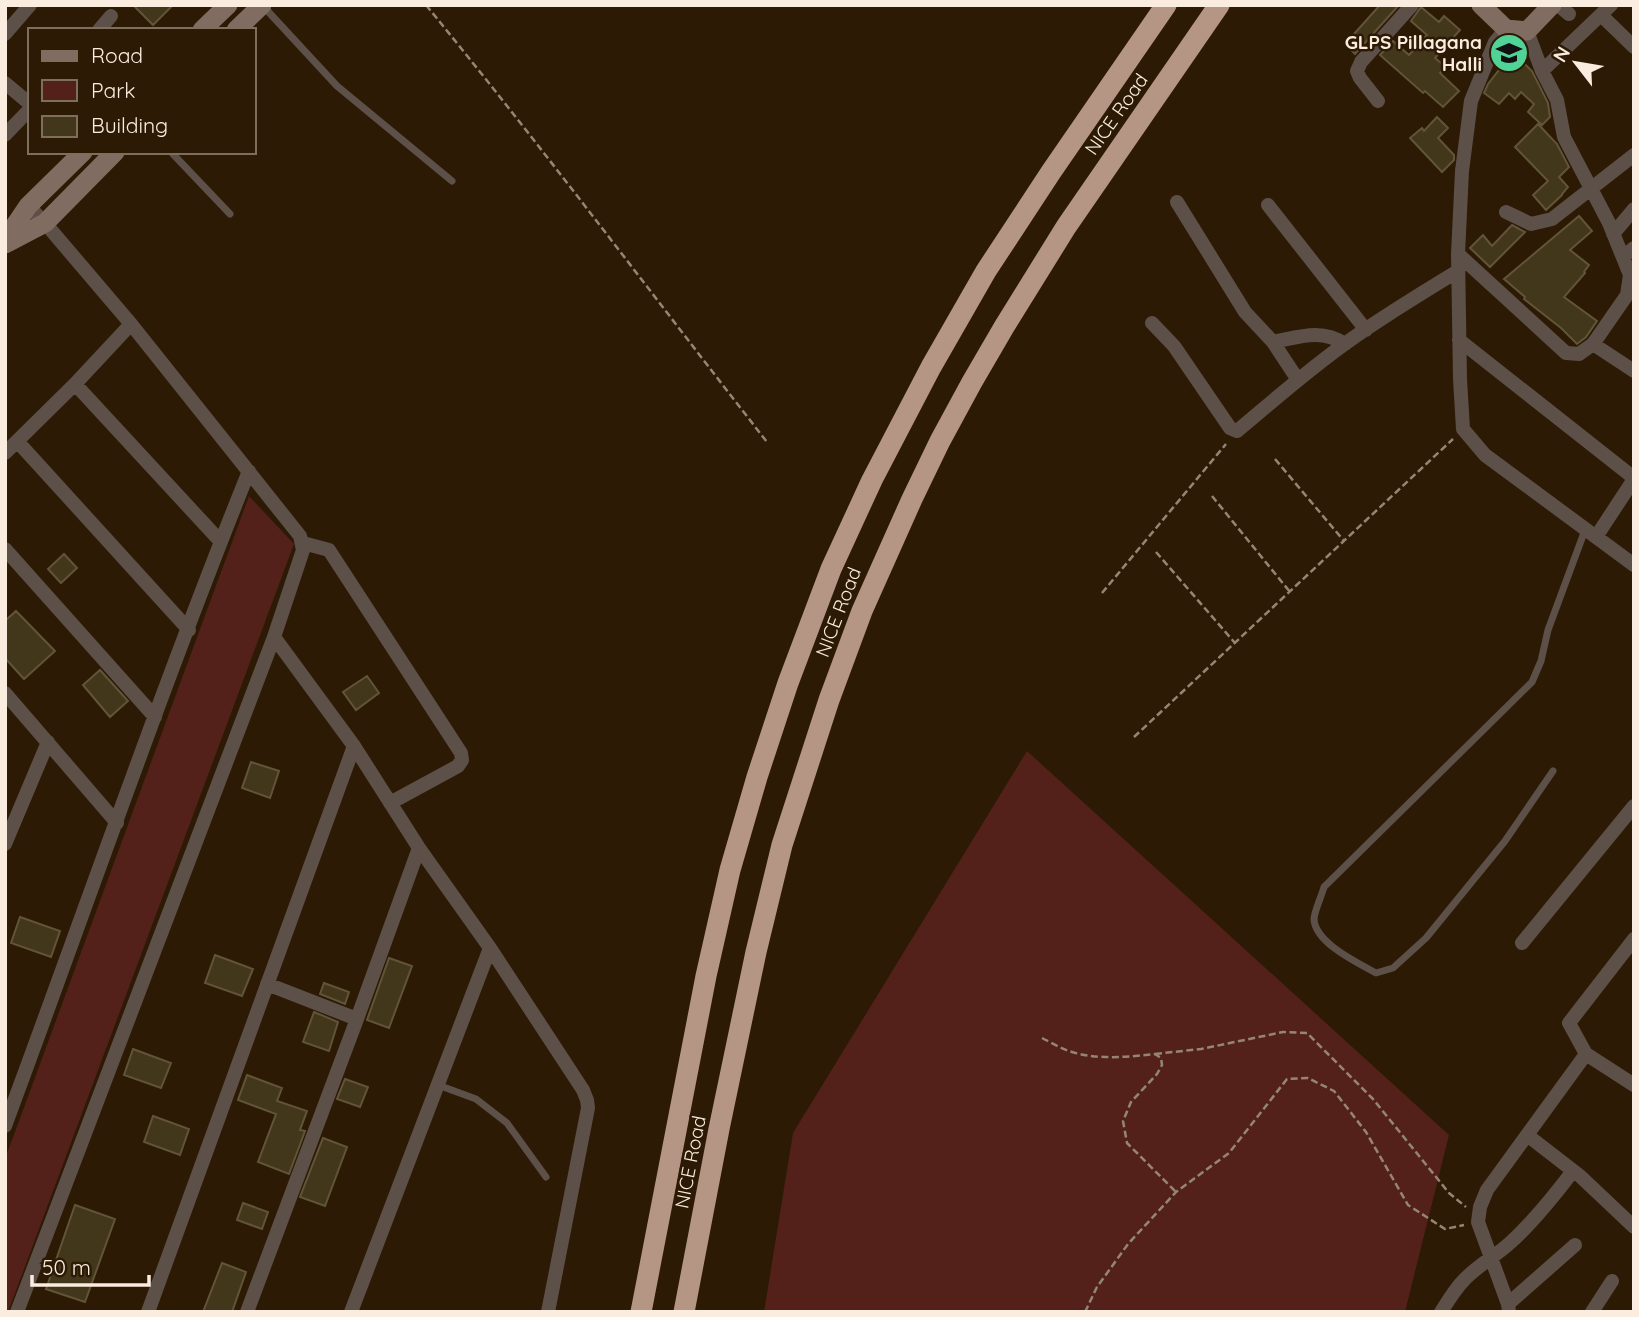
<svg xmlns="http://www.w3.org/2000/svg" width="1639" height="1317" viewBox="0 0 1639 1317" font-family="Quicksand,sans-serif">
<rect width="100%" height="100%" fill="#2c1a04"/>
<path fill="#53211a" d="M249,496L294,544L8,1312H5V1159Z
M1027,751L1449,1135L1405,1312H764L793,1133Z"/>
<path fill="#43371b" stroke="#615438" stroke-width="2" d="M133,5H173L153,25Z
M1380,5H1399L1355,54L1345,44Z
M1421,7L1439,22L1444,16L1460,30L1435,58L1446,67L1440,73L1459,91L1443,107L1425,91L1423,93L1380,55L1393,41L1409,55L1427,35L1411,21Z
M1510,50L1532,71L1548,103L1550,117L1542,125L1528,112L1534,104L1521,92L1515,99L1509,93L1499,104L1484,93L1488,84L1502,66L1498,62Z
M1437,117L1448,128L1438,138L1454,155V160L1442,172L1410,138L1422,128L1424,131Z
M1538,124L1557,144L1569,167L1559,177L1568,187L1562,194V195L1546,210L1533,195L1548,181L1515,147Z
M1579,216L1592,231L1570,250L1589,265L1584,272L1585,273L1564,297L1597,321L1586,337L1577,344L1561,328L1524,299L1525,297L1504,279Z
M1512,225L1525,232L1490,267L1470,248L1483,235L1492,246Z
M64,554L77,568L61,583L48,569Z
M16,611L55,651L24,679L5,658V621Z
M100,670L128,701L110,717L83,685Z
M367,676L379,693L356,710L343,692Z
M251,762L279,771L270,798L242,788Z
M20,917L60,931L51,957L11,943Z
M215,955L253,969L242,996L205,983Z
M389,958L412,966L389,1028L367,1020Z
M324,983L349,992L345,1004L320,994Z
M314,1012L338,1022L329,1051L303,1042Z
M133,1049L171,1063L161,1088L124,1075Z
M247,1075L282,1088L277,1101L307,1111L300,1130L305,1131L289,1174L258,1162L276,1114L238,1100Z
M345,1079L368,1087L360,1107L337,1099Z
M153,1116L189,1129L180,1155L144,1142Z
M323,1138L347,1147L325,1206L300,1197Z
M243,1203L268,1212L262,1229L237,1220Z
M75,1205L115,1219L85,1302L46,1289Z
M222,1263L246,1272L232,1312H203Z"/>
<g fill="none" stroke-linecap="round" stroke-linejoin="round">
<path stroke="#958674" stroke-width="2.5" stroke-dasharray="7 3.5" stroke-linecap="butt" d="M426,5C543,148 653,296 767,442
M1275,459L1344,541
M1212,496L1290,592
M1156,552L1235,643
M1102,593L1226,444
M1134,737L1453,439
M1042,1038C1052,1043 1062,1049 1072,1052C1099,1060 1128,1057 1155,1054L1161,1058L1162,1065L1157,1074L1131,1102L1123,1121L1127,1143L1176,1192
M1155,1054L1201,1049L1283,1032L1307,1033L1373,1099L1449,1193L1466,1207
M1085,1312L1097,1287L1128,1244L1176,1192L1229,1153L1287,1079L1308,1078L1334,1091L1366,1132L1408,1205L1445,1229L1464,1225"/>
<path stroke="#5d5049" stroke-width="7" d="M263,6L337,86L452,181
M171,152L230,214
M1553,771L1505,841L1426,938L1393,968L1376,973C1358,963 1315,943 1314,919C1314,912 1322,895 1324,887L1532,682L1541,661L1548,630L1585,530
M438,1085L476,1099L507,1123L546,1177"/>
<path stroke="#5d5049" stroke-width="14" d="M1558,5L1569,14
M1601,15L1634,47
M1506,29L1495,42L1471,101L1462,171L1458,254L1460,379L1463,429L1485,455L1634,565
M99,30L111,16
M5,34L30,5
M1542,71L1611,5
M5,83L30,104
M1378,101L1360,78L1357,71L1361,62L1412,5
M5,135L30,109
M1177,202L1245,312L1273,342L1298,380
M1268,205L1366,330
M1506,212L1531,224L1552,219L1634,155
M1613,234L1634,209
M1458,254L1566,353L1579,354L1593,344L1627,295L1630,275L1609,223L1564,137L1557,100L1542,71L1527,31
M1623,257L1634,248
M1152,323L1174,346L1230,428L1237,431C1273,401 1308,370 1346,343C1382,317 1420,294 1458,271
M1459,340L1634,478
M1273,342C1299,337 1321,328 1345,344
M1593,344L1634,371
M75,384L221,542
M17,441L189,630
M5,453L75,384L131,324
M1596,537L1634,479
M303,543L329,550L461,753L462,760L458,766L390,803
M5,549L155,717
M274,637L354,746L419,848L490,948L583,1090L587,1100L588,1108L548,1312
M5,693L117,823
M5,844L48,742
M1634,939L1569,1023L1586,1054L1634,1085
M1522,943L1634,806
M267,984L357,1019
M5,1126C86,908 162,687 249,471
M1527,1135L1580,1176L1634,1227
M1508,1304L1575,1245
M17,1312L274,637L303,550L300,536L131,324L45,223L28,206
M148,1312L354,746
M247,1312L357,1019L419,848
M351,1312L490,948
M1441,1312C1448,1301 1455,1289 1464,1280C1478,1265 1496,1256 1511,1242C1534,1221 1554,1196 1573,1171
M1509,1312L1508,1304L1478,1222L1480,1207L1487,1190L1586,1054
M1592,1312L1612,1281"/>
<path stroke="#816c61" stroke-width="19" d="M1481,5L1506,29L1527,31L1552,5
M202,30L228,5
M236,30L262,5
M5,240L28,206L83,152
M5,244L45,223L115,152"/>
<path stroke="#b59584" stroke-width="21" d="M641,1312L706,976L730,870L757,777L788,683L831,569L872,480L931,367L986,271L1051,172L1166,5
M684,1312L719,1129L756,952L782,845L829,700L862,611L912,499L940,441L972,382L1004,327L1066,227L1219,5"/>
</g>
<defs>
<symbol id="school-disc" viewBox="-11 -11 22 22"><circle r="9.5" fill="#51d397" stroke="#2c1a04"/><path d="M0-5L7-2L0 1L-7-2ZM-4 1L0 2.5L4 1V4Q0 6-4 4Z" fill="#111"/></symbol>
</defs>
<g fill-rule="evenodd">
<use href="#school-disc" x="1487" y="31" width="44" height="44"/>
</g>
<g text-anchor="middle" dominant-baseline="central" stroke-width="5" stroke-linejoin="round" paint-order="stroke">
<g font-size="19" font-weight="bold" fill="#faede0" stroke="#2c1a04" text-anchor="end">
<text x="1482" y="42">GLPS Pillagana<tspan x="1482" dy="22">Halli</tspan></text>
</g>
<g font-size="19" fill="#faede0" stroke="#2c1a04">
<text transform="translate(1116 114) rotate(-55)">NICE Road</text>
<text transform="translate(838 612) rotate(-69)">NICE Road</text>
<text transform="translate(690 1162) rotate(-79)">NICE Road</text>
</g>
</g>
<rect width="1639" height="1317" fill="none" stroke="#faede0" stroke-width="14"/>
<rect x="28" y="28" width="228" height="126" fill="#2c1a04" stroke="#7e6e5c" stroke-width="2"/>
<rect x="42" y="51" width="35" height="10" fill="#816c61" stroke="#7e6e5c" stroke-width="2"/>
<text x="91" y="63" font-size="21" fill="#faede0">Road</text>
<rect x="42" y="80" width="35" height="21" fill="#53211a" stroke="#7e6e5c" stroke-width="2"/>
<text x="91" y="98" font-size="21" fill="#faede0">Park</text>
<rect x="42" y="116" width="35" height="21" fill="#43371b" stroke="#7e6e5c" stroke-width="2"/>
<text x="91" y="133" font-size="21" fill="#faede0">Building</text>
<g transform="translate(1576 63) rotate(301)" stroke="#2c1a04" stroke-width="5" paint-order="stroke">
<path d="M0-5L12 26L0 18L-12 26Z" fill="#faede0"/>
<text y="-10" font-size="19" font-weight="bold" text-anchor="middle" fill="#faede0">N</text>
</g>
<path d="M32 1275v10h117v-10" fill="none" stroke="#faede0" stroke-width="3.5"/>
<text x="42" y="1275" font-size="21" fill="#faede0" stroke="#2c1a04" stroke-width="5" paint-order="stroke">50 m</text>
</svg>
